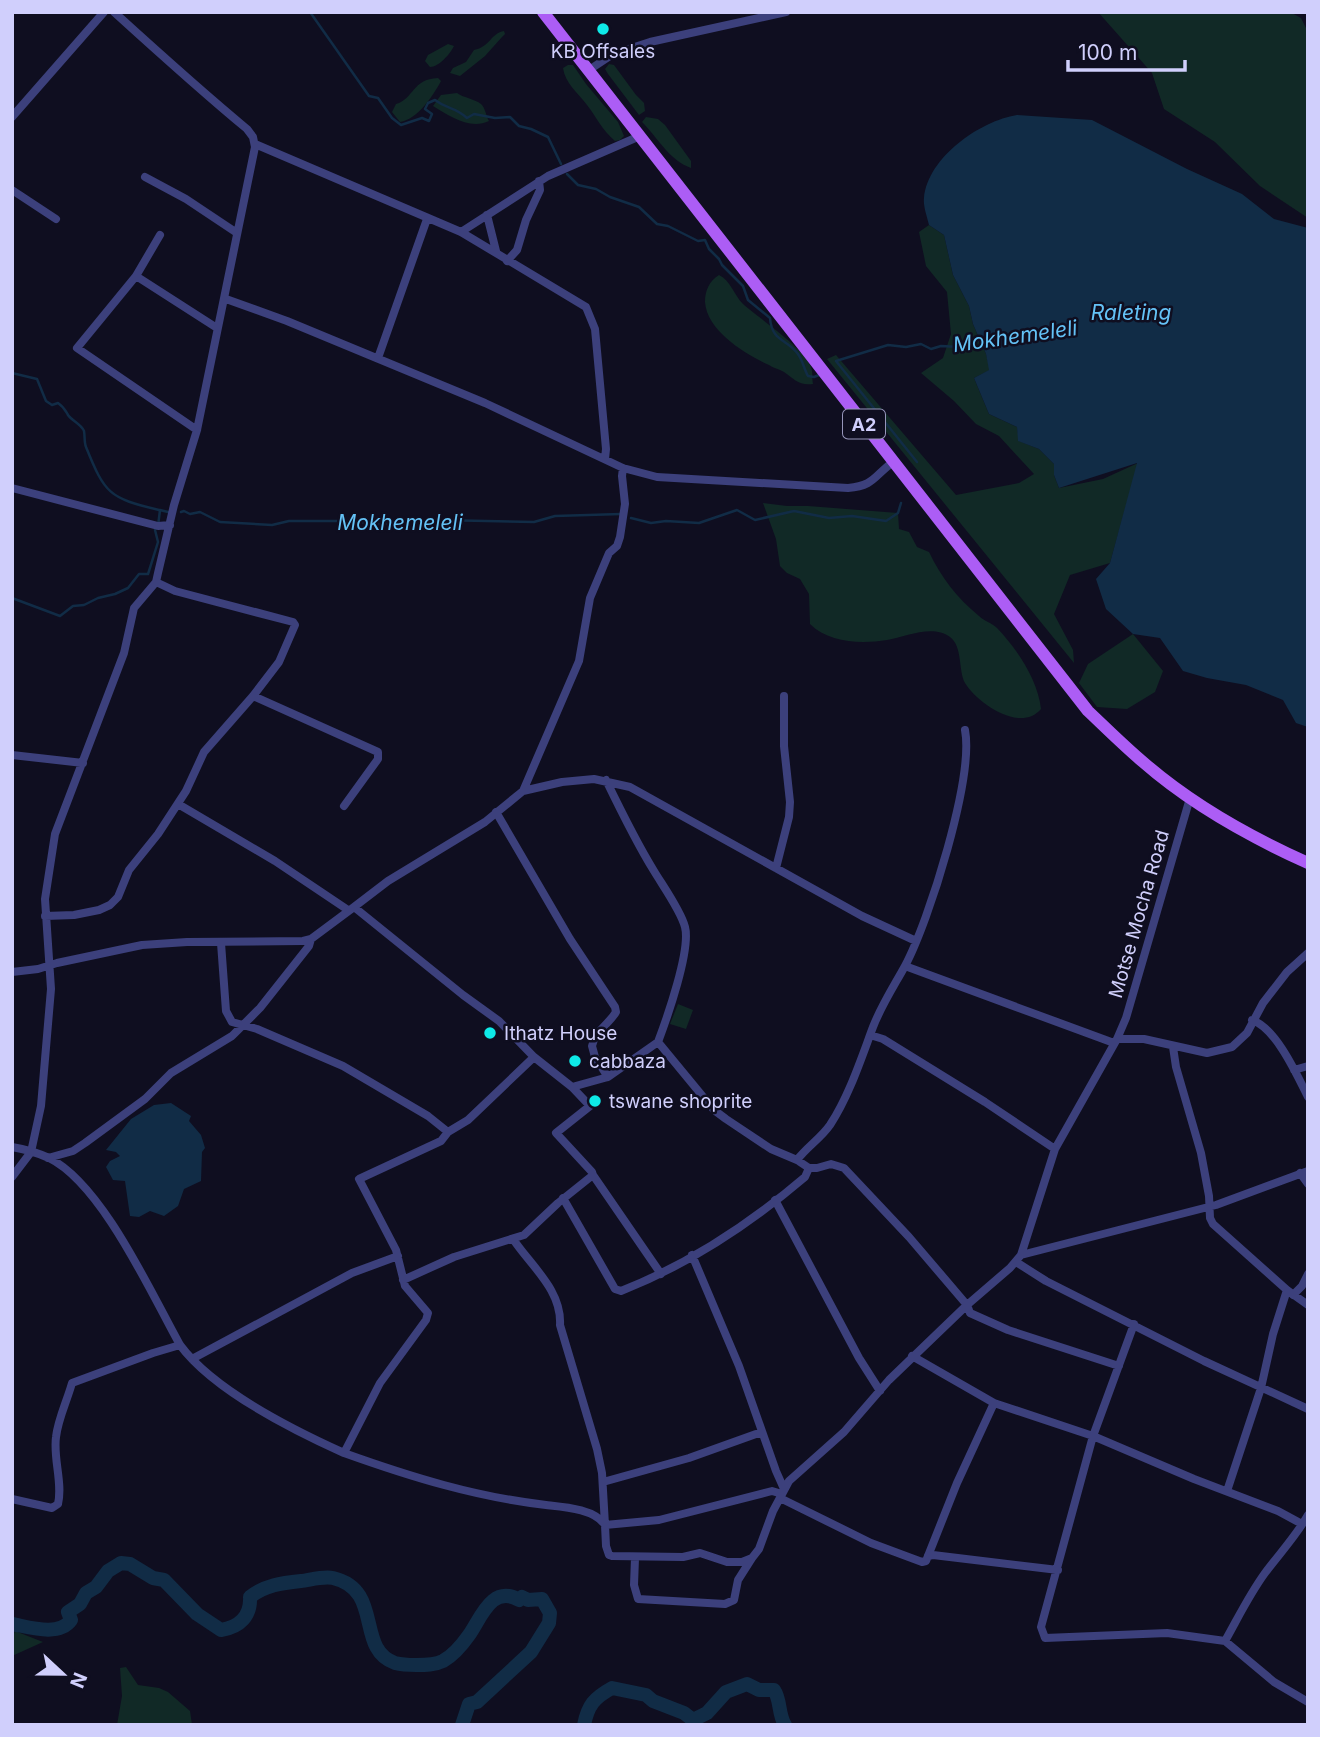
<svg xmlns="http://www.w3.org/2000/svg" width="1320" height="1737" viewBox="0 0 1320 1737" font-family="Inter,sans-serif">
<rect width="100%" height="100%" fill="#0f0e20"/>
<path fill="#112926" d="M1098,12H1290L1301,18L1308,32V218L1260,186L1215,142L1164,109L1152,73Z
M504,31L505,34L502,37L485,56L460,76L450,73L453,68L466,62L474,50C490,47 491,33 504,31Z
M448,44L454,46C450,54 439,67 430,67L425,61L428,55Z
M609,64L614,65L636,95L644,103L645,111L639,115L608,74L605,69Z
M568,65H573L586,84L618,122L624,136L620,140L615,141C602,130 597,118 587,105C578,93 565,83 563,68Z
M438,78L441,81C433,96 418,119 400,122L392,112L396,104C414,99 412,79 438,78Z
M457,93C464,98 475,99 481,104C485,107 486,116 489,121C470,130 449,116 433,106L441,95Z
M646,117L658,119L665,125L691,161V168C669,160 658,138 642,122Z
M929,225L944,235L953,275L969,306L973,324L986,354L990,370L974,378L989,414L1017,427L1019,441L1039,449L1054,464V475L1059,488L1103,479L1138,463L1110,563L1070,575L1054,614L1073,650L1074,663L827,359L836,355L956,495L1019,483L1034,474L999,436L976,424L954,401L921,373L943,358L951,334L947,292L926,266L919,232Z
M719,275C731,281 734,295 743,304C759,318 805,349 811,367C813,372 812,379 813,384C799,386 794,379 784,372C779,369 773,368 769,365C745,354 707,331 705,302C705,291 709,281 719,275Z
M763,503L787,506H808L898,513L899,529L909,532L917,547L929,552C941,577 957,598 979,616C984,621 992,623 997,628C1017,649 1038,680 1041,709C1021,733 978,704 965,683C958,670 963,647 950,637C932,624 906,637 887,640C861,644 829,643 810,624L809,594L800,579L787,573L780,566L776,539Z
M1133,634L1163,671L1155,692L1127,709L1097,707L1079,683L1088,664Z
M678,1004L693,1010L686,1029L670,1024Z
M15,1631L43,1642L12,1656V1639Z
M126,1667L138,1685L159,1688L168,1692L190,1711L192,1725H117L122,1696L120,1668Z"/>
<path fill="#112c46" d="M1017,115L1092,120L1187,169L1242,194L1274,219L1308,228V727L1296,723L1283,700L1246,685L1207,678L1183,671L1160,638L1133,634L1106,609L1096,579L1110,563L1137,463L1059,488L1054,475V464L1039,449L1018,441L1017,427L989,414L974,378L989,370L986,354L973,324L969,306L953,275L944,235L929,225C927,216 923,206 924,198C928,157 980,121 1017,115Z
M171,1103L191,1116L189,1121L201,1135L205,1148L202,1152L201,1181L184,1189L178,1206L164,1216L150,1211L139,1217L130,1216L125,1181L113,1180L106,1167L110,1161L120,1156L116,1152L106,1150L131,1119L154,1105Z"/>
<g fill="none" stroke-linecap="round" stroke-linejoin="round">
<path stroke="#112c46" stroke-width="2.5" d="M310,12L369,96L378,98L392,118L401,125L422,118L429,121L432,114L425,109L428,103L435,100C448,110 454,106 467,118L474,114L495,118L510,117L519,126L531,129L548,137L561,164
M567,174L578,185L596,189L610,197L639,207L657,224L668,226L698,241L705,240L709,249L719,259L722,265L743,286L748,300L770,318C772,342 786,338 798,354C803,361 804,369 808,376L814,377L819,375
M12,373L37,379L46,401L52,405L58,403C64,407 65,410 68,415C72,421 81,424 84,431C85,436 84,442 86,447C105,494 109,498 159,510
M917,462L836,361L888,345L906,347L921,344L931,349L941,346L960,347L983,339
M181,512L184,511L190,514L200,512L220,522L272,525L289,521H359L371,525L439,520L534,522L555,516L621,514
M631,518L651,523L666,521L699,523L737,510L755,520L794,511L829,518L852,516L886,521L898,513L901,503
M12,598L60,616L73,606L84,605L98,598L115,594L128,588L139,574H148L149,571L158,542L155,530L158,526L160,510L168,512"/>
<path stroke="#112c46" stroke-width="14" d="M12,1624C29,1627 59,1637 71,1620L68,1612L80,1604L86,1593L96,1587L108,1571L121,1563L130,1564L153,1578L164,1580L197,1614L221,1630C240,1627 251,1616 250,1597C265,1585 282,1583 301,1581C310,1580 323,1576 333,1578C384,1590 355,1649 395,1663C403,1665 409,1665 416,1665C425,1665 435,1665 443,1661C454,1655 462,1645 469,1635C481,1618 492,1584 519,1600L522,1597L528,1600L542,1599L550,1613L549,1623L531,1652L477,1702L469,1704L462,1725
M584,1725C588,1705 594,1698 612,1688L646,1695L653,1701L684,1713L693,1720L707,1713L726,1692L747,1684L759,1690H774C781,1700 778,1714 785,1725"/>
<path stroke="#3c407c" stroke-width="8" d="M589,70L613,54L650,42L786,12
M12,117L104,12
M255,144L461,232L586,307L595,329L606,449L605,459
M145,177L186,199L237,233
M12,190L56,219
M487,215L496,251
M461,232L548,176L640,136
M160,235L136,276L77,348L197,430
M507,261L517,250L526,220L540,190L539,181
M136,276L217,328
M226,299L287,321L485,403L623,468L657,477L848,488C874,486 874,476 893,462
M378,358L427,219
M12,488L158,526L170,525
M253,696L378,752V759L344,806
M12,755L83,763
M606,780C621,811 636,842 654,871C663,886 681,911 685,927C691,950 667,1018 658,1042
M523,791L579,661L590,598L609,553L617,546L620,537L625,504L622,476L623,468
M178,804L275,861L348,910
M496,812L570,939L615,1007L616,1012C609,1024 595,1031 592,1046L595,1057L608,1077
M776,868L789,817L790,802L784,746V696
M354,907L388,881L485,822L523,791L562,782L594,779L630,787L862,916L916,941
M45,916L74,915L99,910L110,905L118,897L129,870L158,834L186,791L204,752L253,696L279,662L295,625L293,622L175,591L156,582
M221,943L226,1011L232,1022L257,1029L343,1066L428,1116L448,1132L468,1120L534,1057
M905,966L1114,1043
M12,972L38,969L57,963L142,945L187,942L303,941L311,939L354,907L463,995L499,1021L534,1057L572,1087L608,1077L658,1042L714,1110L726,1119L771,1149L797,1160L809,1168H817L831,1164L844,1168L909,1237L967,1305L1010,1268L1021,1255L1055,1149L1117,1039L1126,1018L1190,798
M1252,1020C1276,1028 1297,1075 1308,1097
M870,1035L883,1039L985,1102L1055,1149
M1117,1039H1144L1207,1053L1232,1047L1247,1033L1263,1003L1287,972L1308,953
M1173,1047L1176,1067L1201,1153L1209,1196L1210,1218L1213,1224L1287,1290L1308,1305
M1294,1070L1308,1066
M572,1087L590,1106L556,1133L592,1172L593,1175
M12,1147C24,1149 38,1153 49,1158C102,1184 151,1293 180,1345C214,1391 293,1430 344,1453L380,1383L426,1320L428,1313L405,1286L396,1250L359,1179L441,1141L448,1132
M48,1158L73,1151L85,1143L145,1099L171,1073L232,1036L260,1008L309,946L311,939
M797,1160C807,1147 821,1138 830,1125C849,1096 861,1059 873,1027C881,1006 894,986 905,966C929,921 974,778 965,730
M1300,1173L1308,1184
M12,1177L31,1152L41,1106L51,989L45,899L55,834L124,653L134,608L156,582L158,573L174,505L197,430L255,147L253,137L247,129C201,91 158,52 114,12
M563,1198L615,1289L621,1291C687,1265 751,1223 805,1177L809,1168
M775,1200L859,1358L880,1391
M513,1239C531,1266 562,1290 560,1325L597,1449L602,1473L605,1525L659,1520L772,1491L782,1494
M692,1255L739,1366L776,1471L784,1489
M1021,1255L1216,1205L1308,1171
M1016,1262L1046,1281L1204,1361L1308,1409
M403,1280L454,1257L524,1235L558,1203L593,1175L661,1274
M1293,1295L1302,1286L1308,1274
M1134,1324L1093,1436L1041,1627L1045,1638L1167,1633L1225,1641C1238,1618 1249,1595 1265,1573C1280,1553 1296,1536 1308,1515
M912,1356L994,1403L1093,1436L1194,1479L1278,1511L1302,1524
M192,1359L352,1273L398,1256
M344,1453C411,1477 476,1497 546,1505C564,1507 595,1509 605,1525L606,1546L609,1555L612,1556L683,1557L700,1553L727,1562H742L752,1558L759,1549L773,1511L789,1481L844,1432L889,1380L967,1305L970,1313L1008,1330L1119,1366
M603,1482L689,1458L756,1434H762
M1227,1491L1261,1388L1273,1334L1287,1290
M780,1498L871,1543L922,1562L926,1561L957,1483L994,1403
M12,1499L52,1508L58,1504C63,1483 53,1459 56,1437C58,1419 67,1401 72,1383L153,1353L180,1345
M928,1556L933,1555L1058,1570
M635,1558L634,1585L638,1599L725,1604L734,1600L738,1580L752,1558
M1225,1641L1274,1682L1308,1702"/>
<path stroke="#ac5df5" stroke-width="12" d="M543,12L1088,711C1106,728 1124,746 1143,762C1191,804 1250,837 1308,863"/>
</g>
<g fill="#0eeae8" stroke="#0f0e20" stroke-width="2.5">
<circle cx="603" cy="29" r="7"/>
<circle cx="490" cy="1033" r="7"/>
<circle cx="575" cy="1061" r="7"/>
<circle cx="595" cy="1101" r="7"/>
</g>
<g text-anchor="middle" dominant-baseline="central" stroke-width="5" stroke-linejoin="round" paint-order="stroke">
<rect fill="#0f0e20" stroke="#9695ba" stroke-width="2" x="843" y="409.5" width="42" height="29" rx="5"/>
<g font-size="18" font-weight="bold" fill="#d0cffc">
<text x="864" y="424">A2</text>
</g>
<g font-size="19" fill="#d0cffc" stroke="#0f0e20" text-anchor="start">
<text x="603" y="51" text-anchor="middle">KB Offsales</text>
<text x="504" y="1033">Ithatz House</text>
<text x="589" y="1061">cabbaza</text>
<text x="609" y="1101">tswane shoprite</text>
</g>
<g font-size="19" fill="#d0cffc" stroke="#0f0e20">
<text transform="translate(1139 914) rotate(-74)">Motse Mocha Road</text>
</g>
<g font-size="21" font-style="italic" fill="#64c2f6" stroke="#0f0e20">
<text x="1131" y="312">Raleting</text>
<text transform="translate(1015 336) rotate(-8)">Mokhemeleli</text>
<text x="400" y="522">Mokhemeleli</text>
</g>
</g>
<rect width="1320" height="1737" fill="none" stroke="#d0cffc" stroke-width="28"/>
<g transform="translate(63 1674) rotate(112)" stroke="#0f0e20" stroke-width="5" paint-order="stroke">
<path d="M0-5L12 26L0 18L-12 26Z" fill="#d0cffc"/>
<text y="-10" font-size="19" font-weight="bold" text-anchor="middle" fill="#d0cffc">N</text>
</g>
<path d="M1068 60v10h117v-10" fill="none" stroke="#d0cffc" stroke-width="3.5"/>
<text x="1078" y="60" font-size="21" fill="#d0cffc" stroke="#0f0e20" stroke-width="5" paint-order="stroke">100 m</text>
</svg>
